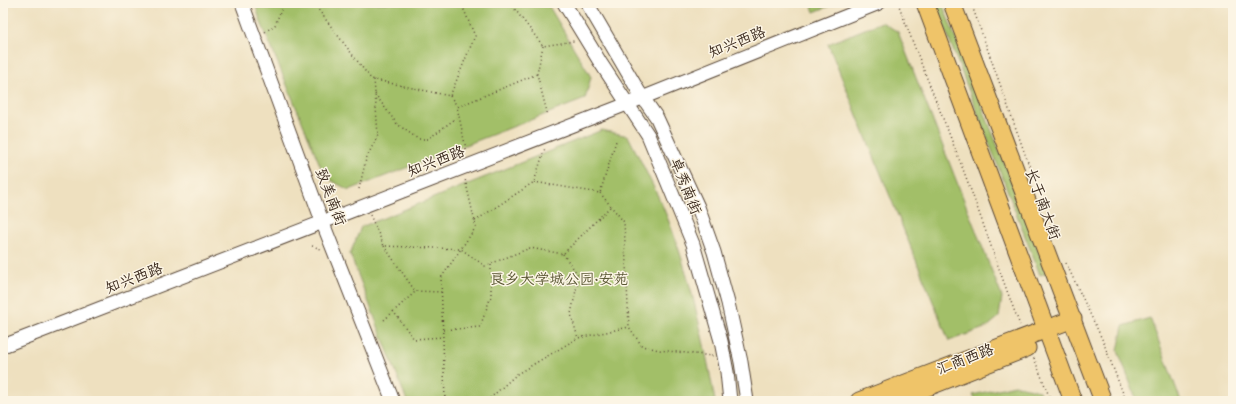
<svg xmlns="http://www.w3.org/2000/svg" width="1236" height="404" viewBox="0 0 1236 404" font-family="'Shantell Sans','LXGW WenKai TC',sans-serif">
<rect width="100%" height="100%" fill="#fcf5e5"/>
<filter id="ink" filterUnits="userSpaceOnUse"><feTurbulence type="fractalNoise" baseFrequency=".025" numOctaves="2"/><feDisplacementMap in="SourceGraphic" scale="8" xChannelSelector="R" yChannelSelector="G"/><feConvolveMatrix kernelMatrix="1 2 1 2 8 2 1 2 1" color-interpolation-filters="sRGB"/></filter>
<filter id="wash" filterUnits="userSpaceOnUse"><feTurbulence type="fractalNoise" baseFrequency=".012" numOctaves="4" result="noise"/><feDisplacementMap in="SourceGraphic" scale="16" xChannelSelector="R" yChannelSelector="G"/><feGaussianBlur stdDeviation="0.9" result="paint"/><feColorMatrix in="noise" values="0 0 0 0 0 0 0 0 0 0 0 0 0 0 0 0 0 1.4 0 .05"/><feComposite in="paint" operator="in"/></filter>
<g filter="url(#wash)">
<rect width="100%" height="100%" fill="#eee0bf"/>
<path fill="#a2bf67" stroke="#6e7442" d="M255,3H547L591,77L585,99L349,190L325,177L260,20Z
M811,3H837L814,12Z
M935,3H942L1047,273L1040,275Z
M882,22L898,32L1002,297L999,317L987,327L949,341L828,44Z
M602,130L628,136C640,159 652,183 663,207C689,269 703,336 715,401H407L350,254L361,227Z
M1150,318L1181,401H1137L1118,351L1123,326Z
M1015,385L1039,391L1043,401H976L973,395Z"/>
</g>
<g filter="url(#ink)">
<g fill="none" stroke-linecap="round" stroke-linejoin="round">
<defs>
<path id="minor" d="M242,3L322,221L393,401
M564,3L600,62L648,135L693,244L721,341L727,372L730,401
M587,3L639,92L657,118L698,207L714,252L728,303L741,362L747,401
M3,346L627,104L879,3"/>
<path id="major" d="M925,3L1073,401
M952,3L1103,401
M859,401L1073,319
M892,401L1027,348"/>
</defs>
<use href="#minor" stroke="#564536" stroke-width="15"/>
<use href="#major" stroke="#564536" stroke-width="19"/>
<path stroke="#564536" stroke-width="1.5" stroke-dasharray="1 3" stroke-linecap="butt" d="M298,3L317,8
M319,3L317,8L371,79L450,96L475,36L461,3
M510,3L543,46L574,41
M898,3C922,68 949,131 973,196C989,239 1003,282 1020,325
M971,3L1030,168
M265,32L275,25L284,3
M543,46L537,74L548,116
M375,94L397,124L418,139H428L459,116
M450,96L457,106
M466,149L457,107L537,74
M534,182L600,193L616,141
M359,189L366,159L378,135L374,79
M600,193L624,222L629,327L642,346L659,350L713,356
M370,215L384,246L461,249L485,266L530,248L563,254L611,206
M475,221L534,182L545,148
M312,246L321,249
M384,246L415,291L442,292
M563,254L579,276L571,314L578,338L629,327
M1066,263L1102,339L1126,401
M393,311L414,339L443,337
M384,320L415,292
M443,330L480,327L491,296V264
M1034,358L1051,401
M445,401L441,278L476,227L465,179
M487,401L517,374L578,338"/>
<use href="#minor" stroke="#fff" stroke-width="13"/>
<use href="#major" stroke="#efc469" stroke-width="17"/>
</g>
</g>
<g text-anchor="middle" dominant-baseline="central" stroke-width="3" stroke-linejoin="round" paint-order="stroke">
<g font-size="15" fill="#3b2a1e" stroke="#fcf5e5">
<text transform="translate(737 42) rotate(-22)">知兴西路</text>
<text transform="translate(436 161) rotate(-21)">知兴西路</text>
<text transform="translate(686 186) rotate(68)">卓秀南街</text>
<text transform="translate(331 197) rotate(69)">致美南街</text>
<text transform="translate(1043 204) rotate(70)">长于南大街</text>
<text transform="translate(134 278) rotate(-21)">知兴西路</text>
<text transform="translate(965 359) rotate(-21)">汇商西路</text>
</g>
<g font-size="15" fill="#5a5734" stroke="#fcf5e5">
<text x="559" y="279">良乡大学城公园·安苑</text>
</g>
</g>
<rect width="1236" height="404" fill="none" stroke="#fcf5e5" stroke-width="16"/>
</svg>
